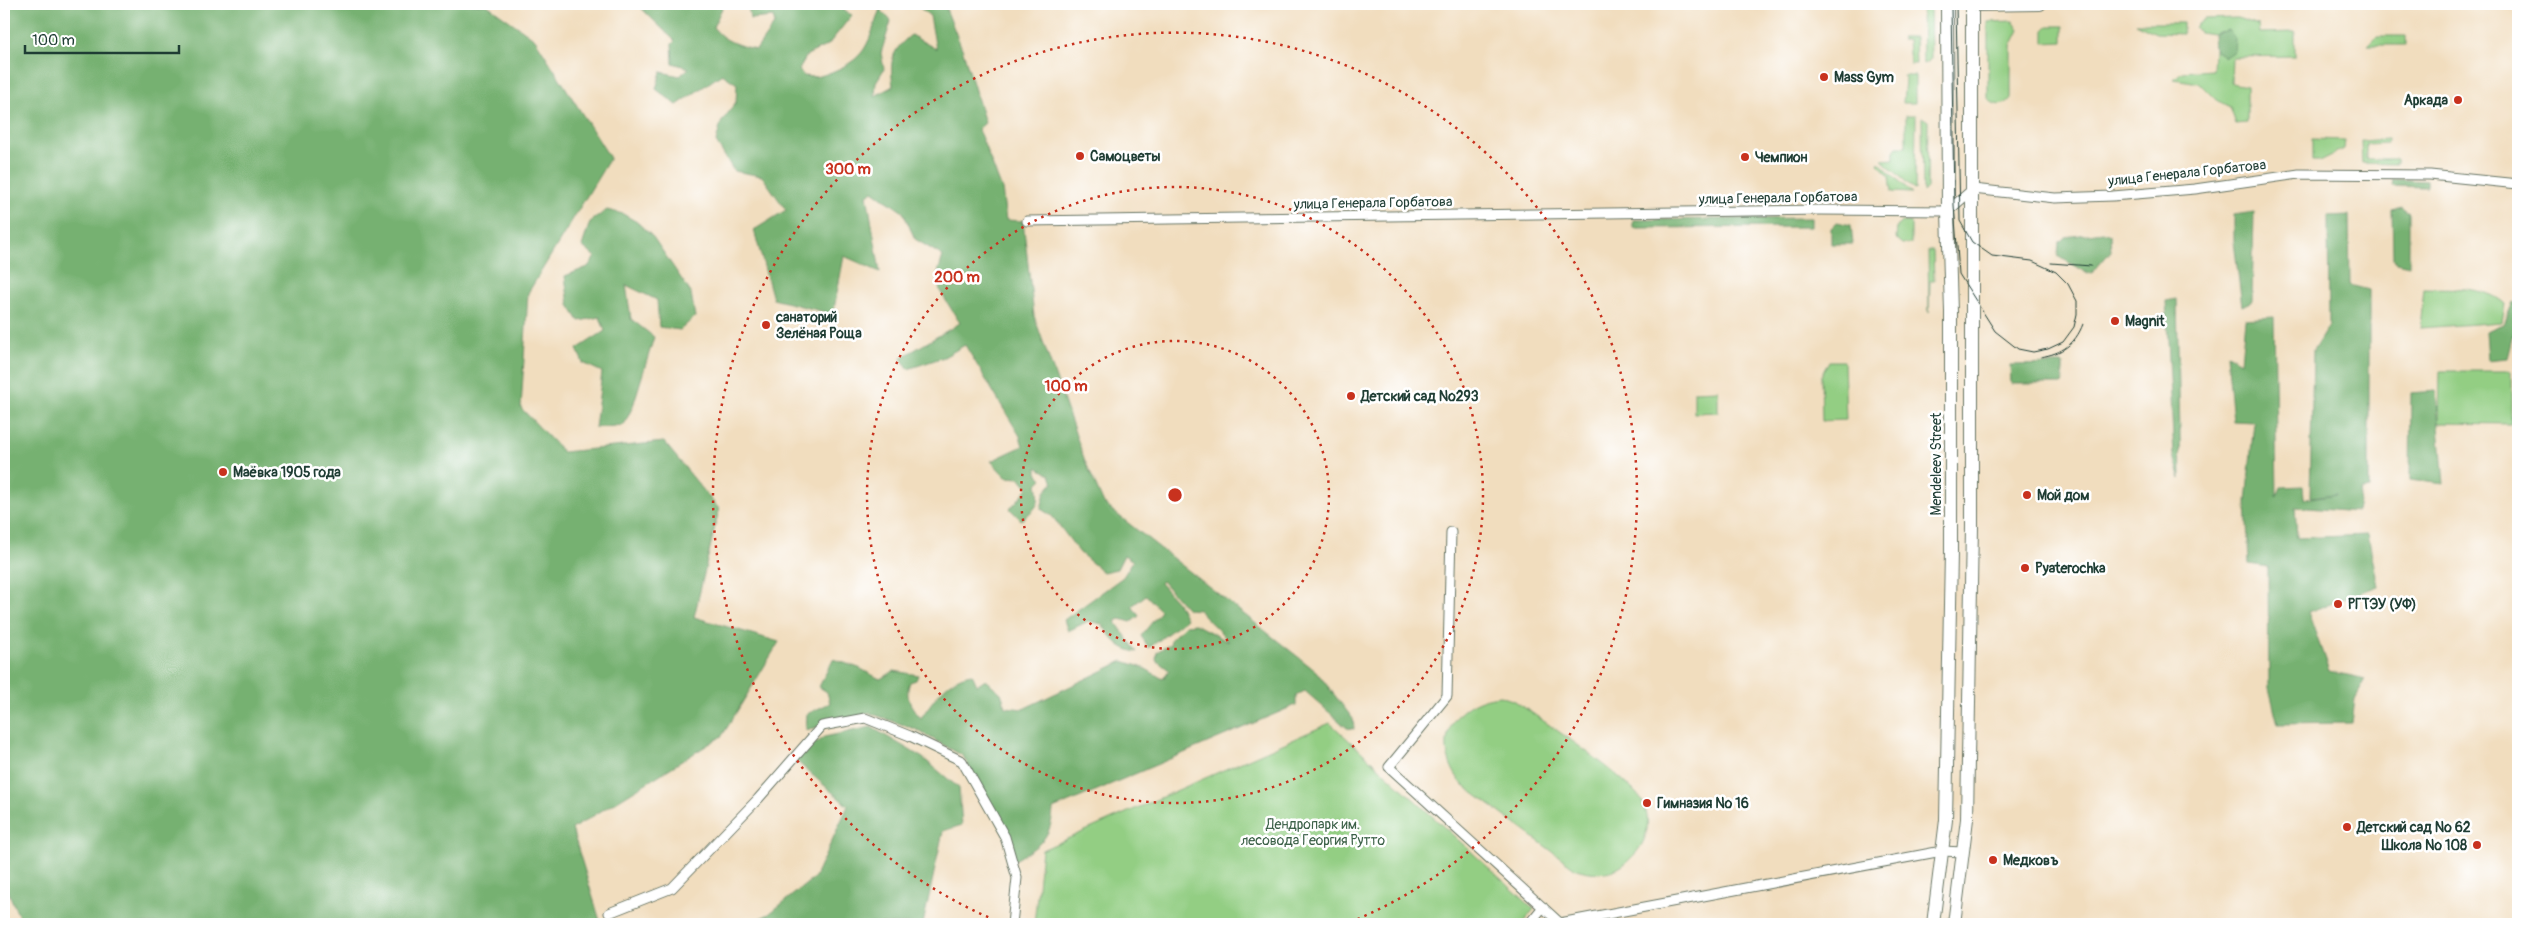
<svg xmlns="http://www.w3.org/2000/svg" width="2522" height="928" viewBox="0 0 2522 928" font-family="Pangolin,sans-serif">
<rect width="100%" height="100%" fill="#fff"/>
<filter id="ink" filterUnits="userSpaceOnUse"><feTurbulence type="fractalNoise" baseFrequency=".02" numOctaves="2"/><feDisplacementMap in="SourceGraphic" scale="10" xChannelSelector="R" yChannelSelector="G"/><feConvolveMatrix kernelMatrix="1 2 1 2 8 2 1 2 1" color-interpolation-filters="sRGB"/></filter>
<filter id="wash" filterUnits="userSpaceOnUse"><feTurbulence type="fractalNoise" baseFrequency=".0096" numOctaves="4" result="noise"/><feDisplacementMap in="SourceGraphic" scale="20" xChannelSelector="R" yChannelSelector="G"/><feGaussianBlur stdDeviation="1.12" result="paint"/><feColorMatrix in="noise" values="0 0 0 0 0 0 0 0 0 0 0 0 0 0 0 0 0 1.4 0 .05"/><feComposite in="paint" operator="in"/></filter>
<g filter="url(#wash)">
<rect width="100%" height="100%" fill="#f1ddbe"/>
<path fill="#93ce83" stroke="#59865c" d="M1922,4H1930L1931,58L1928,62L1923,64Z
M2237,18L2259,25L2260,33L2295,32V56L2232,57L2231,83L2247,86V123L2236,124L2230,107L2216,100L2199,83L2174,79L2182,72L2213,70L2214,49L2225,57L2221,31L2213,34L2199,32L2195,27L2204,19Z
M2013,21L2019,30L2011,46V98C2005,107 1994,107 1988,98V22Z
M2135,23H2183V34L2156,33Z
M2048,26H2063V42L2044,43V30Z
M2377,36H2406V45H2368Z
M1902,37H1915L1916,64H1910L1908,40H1902Z
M1903,76H1915V103H1903L1905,79Z
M1906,115H1916L1915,190L1882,160L1894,159V151L1897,147H1906Z
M1922,117L1928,121L1927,188L1923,192Z
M2312,139L2345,140L2344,149L2320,161H2312Z
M2387,139V143L2366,144V159H2396V164L2362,163L2361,141Z
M1879,162L1912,193L1892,192L1890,176L1878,164Z
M1901,222H1911V244H1902L1896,239L1897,227Z
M1928,251H1933L1934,280L1930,281L1929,312Z
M2424,288C2450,289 2485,285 2505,304L2502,322L2420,328Z
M1829,361H1844L1846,420L1822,421L1821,376Z
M2440,371H2511V424L2439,423Z
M1718,390V412L1694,413V391Z
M1500,696L1515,701C1541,720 1632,779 1643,803C1652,823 1647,843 1631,858C1615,875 1597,875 1576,869L1464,786C1430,747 1449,701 1500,696Z
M1330,723L1534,909L1522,924H1034L1042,850Z"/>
<path fill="#76b171" stroke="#4a7752" d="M4,4H486L535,39L610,158L528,293L521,408L563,452L664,442L719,509L694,617L779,642L722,736L572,829L601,924H22L4,882Z
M637,4H681L685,6L687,4H724L713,27C724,42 739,45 756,50L775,23L773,17L750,19L748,4H846L844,11L852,15L828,45L807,55L799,70L804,76C816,78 822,76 834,71C868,57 868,42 880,9L891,21L881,53L884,69L876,82L875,96L893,86C890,62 890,52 911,35L936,49L930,16L915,4H944L963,51L985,123L978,129L1002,189L1006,220L1023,221L1034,316L1085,461L1104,504L1316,671L1353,719L1354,729L1347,728L1305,691L1296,695V705L1053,809C1051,839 1040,845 1015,860L994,811L963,756L915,729L870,713L806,730L807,714L830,703L827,692L819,687L833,659L859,668L880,679L894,671L918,675L916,680L910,682C904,697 911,707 921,718C934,699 948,677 972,674L977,685L986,680L1001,693L1006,707L1023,709L1123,661L1144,668L1163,679L1169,670L1156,660L1157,652L1171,643L1170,640L1185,625L1195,624L1229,642C1220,630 1208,622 1199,610L1187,609L1162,581L1160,583L1178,603L1186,619L1149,648L1141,636L1161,611L1146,595L1132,606L1139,616L1131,622L1121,619L1115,621L1137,652C1119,649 1112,639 1102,624L1088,621L1068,631L1064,620L1123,577L1133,561L1124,555L1117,569L1103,572L1080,553L1052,516L1041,509L1045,492L1053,483L1050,475L1037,467V473L1042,479L1037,484C1041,505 1037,508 1021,520L1010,509L1028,488L1020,478L1006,477L991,461L1023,446L1020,436L965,345L944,357L908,369L901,358L960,323L940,291L937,276L943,256L915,239L903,212L873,191L867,195L880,272L844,256L833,314L773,299L754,230L786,210L762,176L734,171L716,142L721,123L736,102L737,84L722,74L677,105L656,89L661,72L680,76L689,68L673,63L672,44L675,41Z
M2229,30L2235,39L2234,51L2225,57L2214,49L2213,34Z
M2393,179L2426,181V187L2392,186Z
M2401,207L2409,212V266L2396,263L2393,258L2392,210Z
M607,210L623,214L637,222L653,237L691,293L695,317L680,330L659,327L657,300L626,285L631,319L654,337L633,406L624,425L595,428L602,372L583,363L577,349L605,331L600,317L579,321L569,305L565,276L588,267L595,257L582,246L590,222Z
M2254,212L2252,301L2242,306L2234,241V215Z
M2349,215L2350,285L2369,290V489L2361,490L2357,512L2295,507L2297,538L2368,535L2378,586L2308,612L2329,671L2366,679L2355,699L2352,723L2278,724L2269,688L2268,567L2249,564L2246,502L2254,422L2233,421L2227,354L2241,362L2245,319L2274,317L2277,497L2281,487L2303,486L2304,499L2336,494L2310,497L2313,351L2329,325L2328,216Z
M1811,218V227L1633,228V220Z
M1837,222L1851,225L1853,244H1831V228Z
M2103,232L2110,235L2111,251L2093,272L2088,274L2058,256L2059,243L2065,237Z
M2177,299L2181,479L2174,456L2166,301Z
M2513,302L2518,305V333L2513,334L2507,358L2488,360L2486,331L2504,324Z
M2063,364V384H2011L2010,365Z
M2436,391L2444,484L2410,480L2411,393Z
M871,727L923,758L959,788L962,825L943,831L923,924H747L769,914L815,877L848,806L794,759L824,737Z"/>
</g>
<g filter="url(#ink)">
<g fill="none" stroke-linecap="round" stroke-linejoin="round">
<defs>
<path id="minor" d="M1027,221L1820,210L1948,211L1973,189L2055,198L2113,196L2195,189L2299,174L2430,175L2518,184
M1451,532L1447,696L1389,767L1560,923L1942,851L1963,852
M609,913L672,888L758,799L822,726L865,718L910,736L962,761L1005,837L1017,878L1012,924
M1529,924L1543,907"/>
<path id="secondary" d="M1972,5L2040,4
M1933,924L1946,820L1951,552V312L1948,211L1947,4
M1954,924L1967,819L1972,527V4"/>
</defs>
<use href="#minor" stroke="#687564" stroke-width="11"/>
<use href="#secondary" stroke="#687564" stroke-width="14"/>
<use href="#minor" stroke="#fff" stroke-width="9"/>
<use href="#secondary" stroke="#fff" stroke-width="12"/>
<path stroke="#1f3d34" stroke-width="1" d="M1951,4L1954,205L1959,274L1995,331L2018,349L2033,352L2048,349L2063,342L2074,327L2077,314V301L2068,284L2056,272L2032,261L1992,256L1972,242L1960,221L1956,4
M2051,263L2091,266
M2041,357C2062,353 2075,345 2083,324"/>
</g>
</g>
<g fill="none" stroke="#c8321e" stroke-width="2.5" stroke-dasharray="2.5 5">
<circle cx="1175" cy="495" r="154"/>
<circle cx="1175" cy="495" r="308"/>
<path d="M1002 923A462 462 0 1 1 1348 923"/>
</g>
<g fill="#c8321e" stroke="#fff" stroke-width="2">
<circle cx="1824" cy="77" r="5"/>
<circle cx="2458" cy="100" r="5"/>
<circle cx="1080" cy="156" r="5"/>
<circle cx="1745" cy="157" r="5"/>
<circle cx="2115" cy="321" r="5"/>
<circle cx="766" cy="325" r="5"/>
<circle cx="1351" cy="396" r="5"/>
<circle cx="223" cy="472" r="5"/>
<circle cx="2027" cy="495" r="5"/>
<circle cx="2025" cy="568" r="5"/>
<circle cx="2338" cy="604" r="5"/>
<circle cx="1647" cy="803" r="5"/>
<circle cx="2347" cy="827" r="5"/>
<circle cx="2477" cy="845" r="5"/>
<circle cx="1993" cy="860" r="5"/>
</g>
<g text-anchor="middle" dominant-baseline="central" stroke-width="5" stroke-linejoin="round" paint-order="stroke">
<g font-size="14" font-weight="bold" fill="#1f3d34" stroke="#fff" text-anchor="start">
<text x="1834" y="77">Mass Gym</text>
<text x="2448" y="100" text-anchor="end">Аркада</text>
<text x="1090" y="156">Самоцветы</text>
<text x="1755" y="157">Чемпион</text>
<text x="776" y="317">санаторий<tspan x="776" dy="16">Зелёная Роща</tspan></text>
<text x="2125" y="321">Magnit</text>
<text x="1361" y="396">Детский сад №293</text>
<text x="233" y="472">Маёвка 1905 года</text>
<text x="2037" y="495">Мой дом</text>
<text x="2035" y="568">Pyaterochka</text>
<text x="2348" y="604">РГТЭУ (УФ)</text>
<text x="1657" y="803">Гимназия № 16</text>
<text x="2357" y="827">Детский сад № 62</text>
<text x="2467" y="845" text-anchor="end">Школа № 108</text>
<text x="2003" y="860">Медковъ</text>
</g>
<g font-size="14" fill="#1f3d34" stroke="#fff">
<text transform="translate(2187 173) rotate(-6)">улица Генерала Горбатова</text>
<text transform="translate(1778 198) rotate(-1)">улица Генерала Горбатова</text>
<text transform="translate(1373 203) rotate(-1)">улица Генерала Горбатова</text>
<text transform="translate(1936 464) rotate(-90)">Mendeleev Street</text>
</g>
<g font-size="14" fill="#3c6148" stroke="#fff">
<text x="1313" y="824">Дендропарк им.<tspan x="1313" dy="16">лесовода Георгия Рутто</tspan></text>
</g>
</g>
<circle cx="1175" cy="495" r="8" fill="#c8321e" stroke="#fff" stroke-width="2.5"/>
<g font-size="15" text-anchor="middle" font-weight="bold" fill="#c8321e" stroke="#fff" stroke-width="5" stroke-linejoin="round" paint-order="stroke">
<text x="848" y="174">300 m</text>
<text x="957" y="282">200 m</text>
<text x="1066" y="391">100 m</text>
</g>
<rect width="2522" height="928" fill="none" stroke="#fff" stroke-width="20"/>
<path d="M25 45v8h154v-8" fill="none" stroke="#1f3d34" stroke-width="2.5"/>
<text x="32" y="45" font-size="15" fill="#1f3d34" stroke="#ffffff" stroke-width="4" paint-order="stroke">100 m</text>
</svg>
